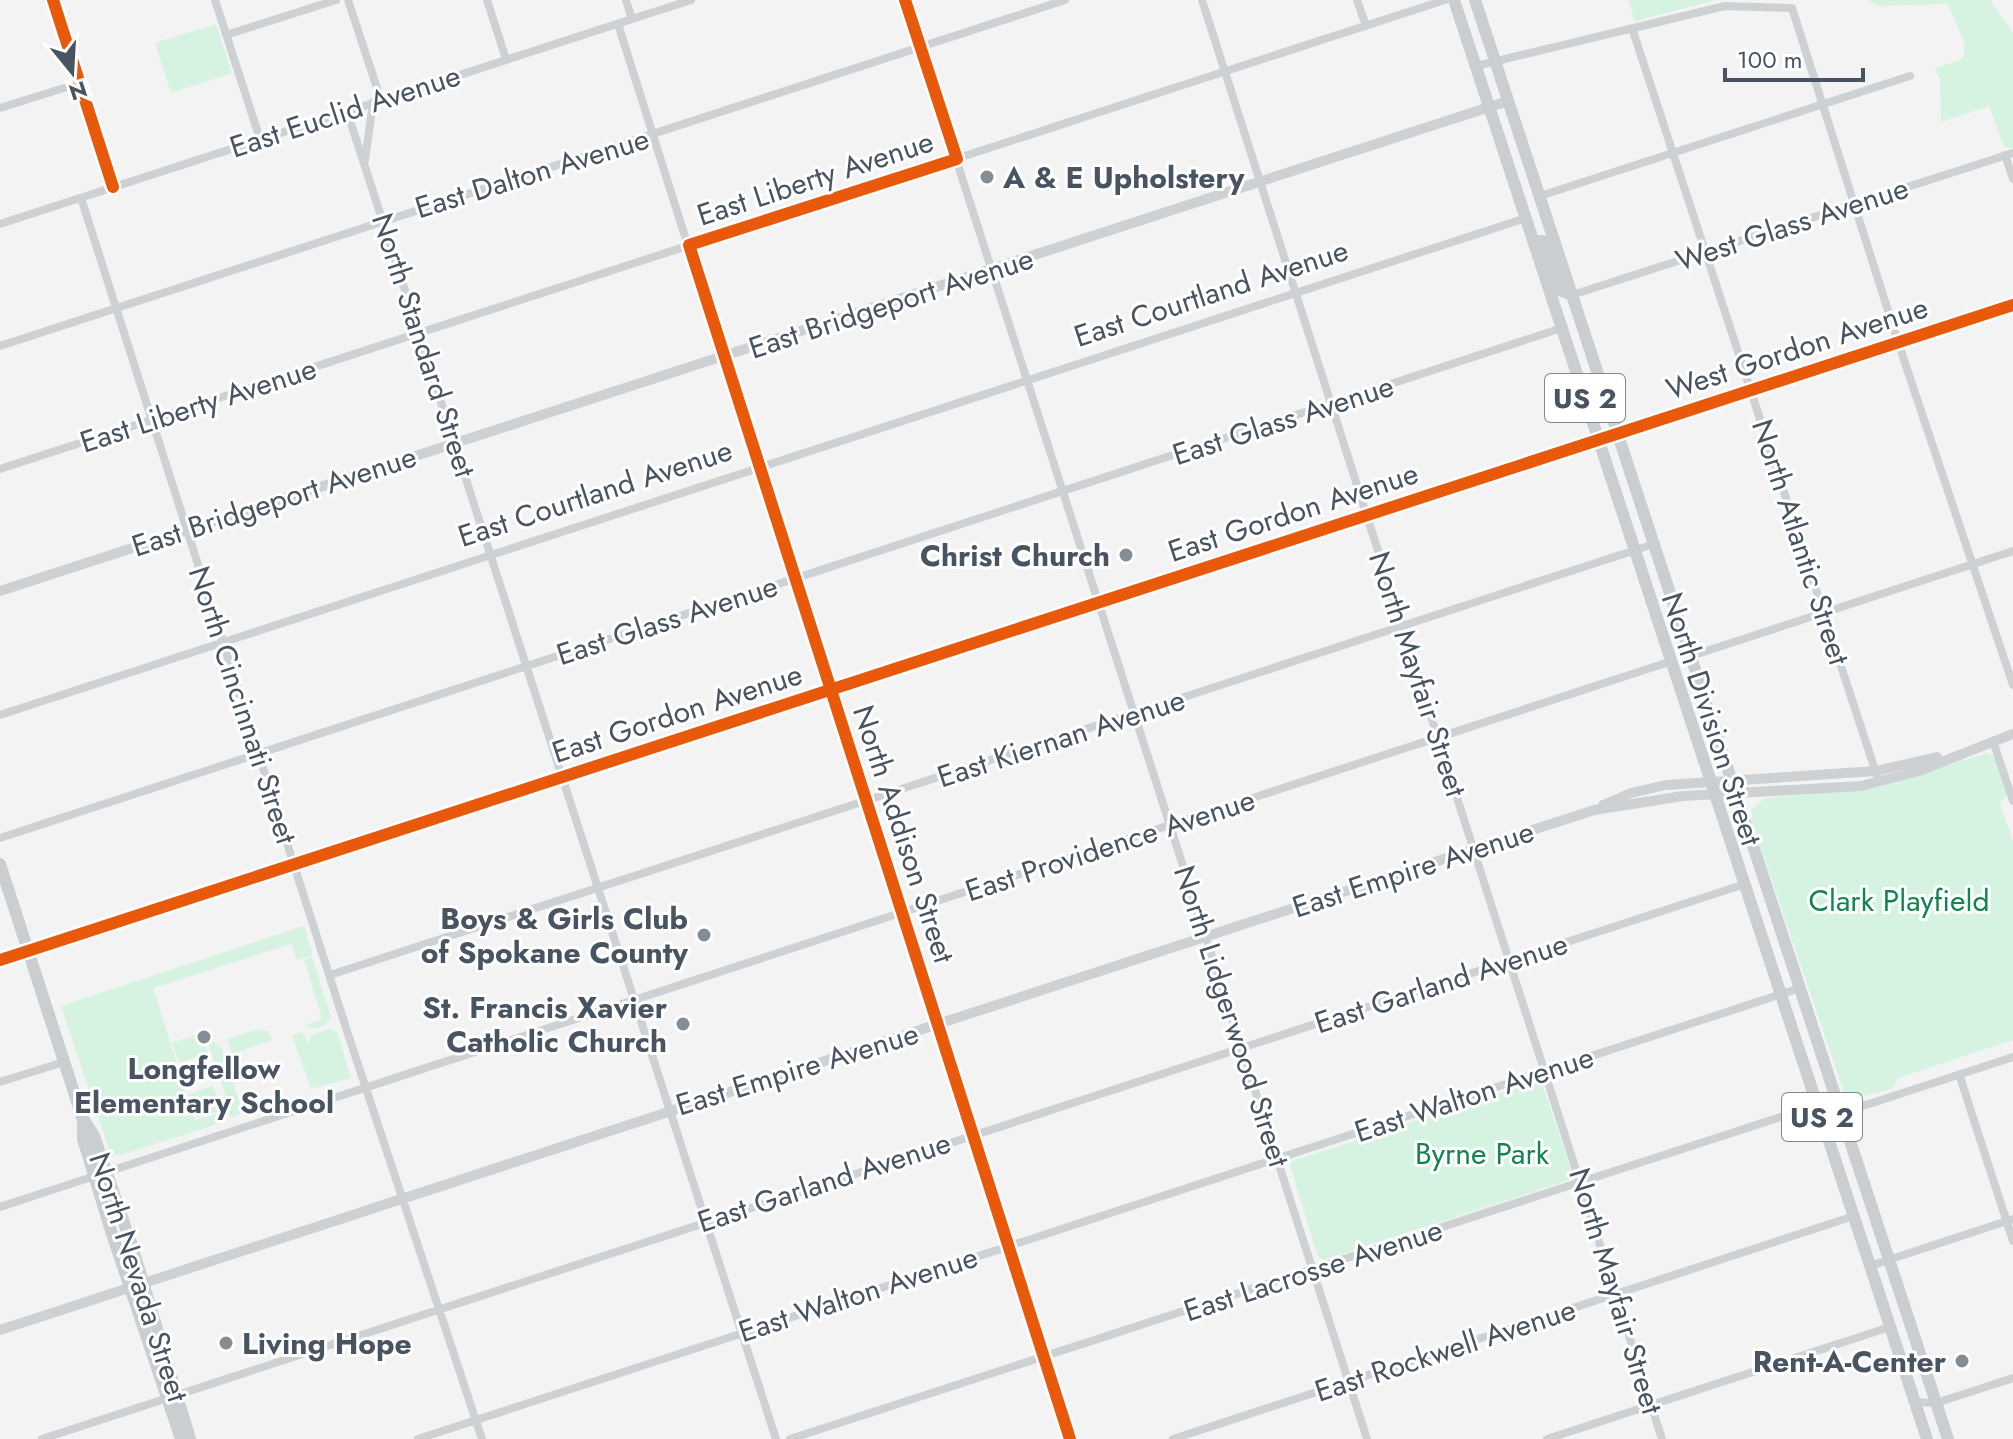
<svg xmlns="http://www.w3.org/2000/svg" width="2013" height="1439" viewBox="0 0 2013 1439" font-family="Jost,sans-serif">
<rect width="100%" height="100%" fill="#f3f3f3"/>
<path fill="#d6f3e2" d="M1628,0H1717L1635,21Z
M1867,0H1990L2013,33V148L2004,147L1989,106L1941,122L1940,80L1935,68L1963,59L1965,45L1948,4L1878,6Z
M216,24L232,73L171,93L155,43Z
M1987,753L1995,758L2007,796L2000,803L2013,842V1040L1898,1078L1893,1088L1847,1101L1753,825L1751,809L1766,798L1879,787Z
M304,926L312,952L310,956L297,960L291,944L153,988L195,1120L222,1112L224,1122L117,1156L115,1154L112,1158L61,1006Z
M312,957L331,1017L326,1025L314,1029L306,1025L322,1019L304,960Z
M260,1029L267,1031L272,1040L232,1054L227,1039Z
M329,1029L337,1032L351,1078L311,1089L292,1035L302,1032L309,1044L311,1035Z
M202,1033L208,1053L179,1063L172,1043Z
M211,1039L222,1049L243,1113L232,1118L227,1111L230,1109L207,1040Z
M1541,1080L1571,1169L1569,1180L1323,1260L1318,1257L1289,1162Z
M213,1086L221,1110L197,1118L189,1094Z"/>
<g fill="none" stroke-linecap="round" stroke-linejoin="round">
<path stroke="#ced1d4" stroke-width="8" d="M53,0L113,187
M215,0L260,139
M348,0L381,100
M487,0L506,59
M626,0L632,19
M905,0L1367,1439
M1202,0L1662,1439
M1357,0L1366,26
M618,24L723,357
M1632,28L1877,776
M226,35L336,0
M1476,66L1725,6L1792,8L1898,342L2013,685
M0,108L80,83
M347,111L776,1439
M2005,155L2013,179
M365,160L373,102
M1540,196L1910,76
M81,198L347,1031L482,1439
M0,224L691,0
M1572,295L2013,153
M0,346L1065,0
M0,469L1445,0
M1691,656L2013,551
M0,715L1526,218
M1993,741L2013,801
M0,838L1562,328
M0,960L2013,305
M330,975L1654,544
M1959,1074L2013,1241
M0,1082L64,1062
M1823,1119L2013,1057
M0,1207L1672,661
M1870,1266L2013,1219
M1914,1402L1936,1403L2013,1378
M42,1439L1745,884
M418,1439L1800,988
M790,1439L1836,1099
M1173,1439L1854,1216
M1547,1439L1890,1327"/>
<path stroke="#ced1d4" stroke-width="10" d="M723,357L1070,1439
M0,591L1508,101
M1603,805L1631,793L1666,785L1876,771L1937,757
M0,1330L1594,810L1683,796L1861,786L1919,771L2013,734"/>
<path stroke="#caced1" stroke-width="12" d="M1454,0L1927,1439
M1475,0L1948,1439
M1534,241H1543L1560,290L1572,295
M0,864L82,1117L94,1136L133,1249L190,1439
M83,1120V1139L111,1231L181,1439"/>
<defs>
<path id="cycleway" d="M53,0L113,187
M905,0L957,159L689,245L1070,1439
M0,960L2013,305"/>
</defs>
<use href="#cycleway" stroke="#fff" stroke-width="17"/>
<use href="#cycleway" stroke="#e8590c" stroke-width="12"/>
</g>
<g fill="#848c94" stroke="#fff" stroke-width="3">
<circle cx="987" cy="177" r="8"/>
<circle cx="1126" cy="555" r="8"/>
<circle cx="704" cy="935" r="8"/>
<circle cx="683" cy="1024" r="8"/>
<circle cx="204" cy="1037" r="8"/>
<circle cx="226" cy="1343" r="8"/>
<circle cx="1962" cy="1361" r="8"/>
</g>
<g text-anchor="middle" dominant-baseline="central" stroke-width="6" stroke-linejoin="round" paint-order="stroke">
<g fill="#fff" stroke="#7f8790" stroke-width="2">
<rect x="1545" y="374" width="80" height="48" rx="6"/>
<rect x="1782" y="1093" width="80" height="48" rx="6"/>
</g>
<g font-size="28" font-weight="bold" fill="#485461">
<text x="1585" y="398">US 2</text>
<text x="1822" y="1117">US 2</text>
</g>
<g font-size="30" fill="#485461" stroke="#fff">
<text transform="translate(345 111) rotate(-18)">East Euclid Avenue</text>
<text transform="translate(532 173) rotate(-17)">East Dalton Avenue</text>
<text transform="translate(815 178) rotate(-18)">East Liberty Avenue</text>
<text transform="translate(1792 224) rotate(-18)">West Glass Avenue</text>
<text transform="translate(1211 293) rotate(-18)">East Courtland Avenue</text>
<text transform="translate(891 303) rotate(-18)">East Bridgeport Avenue</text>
<text transform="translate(424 345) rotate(72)">North Standard Street</text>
<text transform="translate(1797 348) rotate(-18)">West Gordon Avenue</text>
<text transform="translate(198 405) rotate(-18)">East Liberty Avenue</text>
<text transform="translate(1283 420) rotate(-18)">East Glass Avenue</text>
<text transform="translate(595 493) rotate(-18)">East Courtland Avenue</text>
<text transform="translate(274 501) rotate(-18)">East Bridgeport Avenue</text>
<text transform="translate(1293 512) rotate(-18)">East Gordon Avenue</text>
<text transform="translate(1801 542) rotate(72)">North Atlantic Street</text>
<text transform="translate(667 620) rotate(-18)">East Glass Avenue</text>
<text transform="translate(1418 674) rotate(72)">North Mayfair Street</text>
<text transform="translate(243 705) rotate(72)">North Cincinnati Street</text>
<text transform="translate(677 713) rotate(-18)">East Gordon Avenue</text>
<text transform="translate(1712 719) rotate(72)">North Division Street</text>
<text transform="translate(1061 738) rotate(-18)">East Kiernan Avenue</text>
<text transform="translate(904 834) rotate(72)">North Addison Street</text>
<text transform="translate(1110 845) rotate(-18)">East Providence Avenue</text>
<text transform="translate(1413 869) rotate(-18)">East Empire Avenue</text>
<text transform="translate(1441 983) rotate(-18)">East Garland Avenue</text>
<text transform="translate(1232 1016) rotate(72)">North Lidgerwood Street</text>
<text transform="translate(797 1069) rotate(-17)">East Empire Avenue</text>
<text transform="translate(1474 1094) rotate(-18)">East Walton Avenue</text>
<text transform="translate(824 1182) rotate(-18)">East Garland Avenue</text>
<text transform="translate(1313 1270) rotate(-18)">East Lacrosse Avenue</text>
<text transform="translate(139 1277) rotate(72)">North Nevada Street</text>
<text transform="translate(1616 1291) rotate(73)">North Mayfair Street</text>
<text transform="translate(858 1294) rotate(-18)">East Walton Avenue</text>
<text transform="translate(1445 1350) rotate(-18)">East Rockwell Avenue</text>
</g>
<g font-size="30" font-weight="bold" fill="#485461" stroke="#fff" text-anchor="end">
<text x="1003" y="177" text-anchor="start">A &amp; E Upholstery</text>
<text x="1110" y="555">Christ Church</text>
<text x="688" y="918">Boys &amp; Girls Club<tspan x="688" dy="34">of Spokane County</tspan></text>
<text x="667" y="1007">St. Francis Xavier<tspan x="667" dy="34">Catholic Church</tspan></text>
<text x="204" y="1068" text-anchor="middle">Longfellow<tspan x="204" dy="34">Elementary School</tspan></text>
<text x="242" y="1343" text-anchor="start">Living Hope</text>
<text x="1946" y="1361">Rent-A-Center</text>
</g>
<g font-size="30" fill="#11844f" stroke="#fff">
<text x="1899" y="900">Clark Playfield</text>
<text x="1482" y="1153">Byrne Park</text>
</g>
</g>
<g transform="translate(72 72) rotate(162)" stroke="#ffffff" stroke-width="6" paint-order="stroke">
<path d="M0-6L14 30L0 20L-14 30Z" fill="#485461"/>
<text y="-12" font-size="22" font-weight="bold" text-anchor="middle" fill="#485461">N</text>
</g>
<path d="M1725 68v12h138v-12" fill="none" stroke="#485461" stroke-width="4"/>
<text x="1737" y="68" font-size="24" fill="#485461" stroke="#ffffff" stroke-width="6" paint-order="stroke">100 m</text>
</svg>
